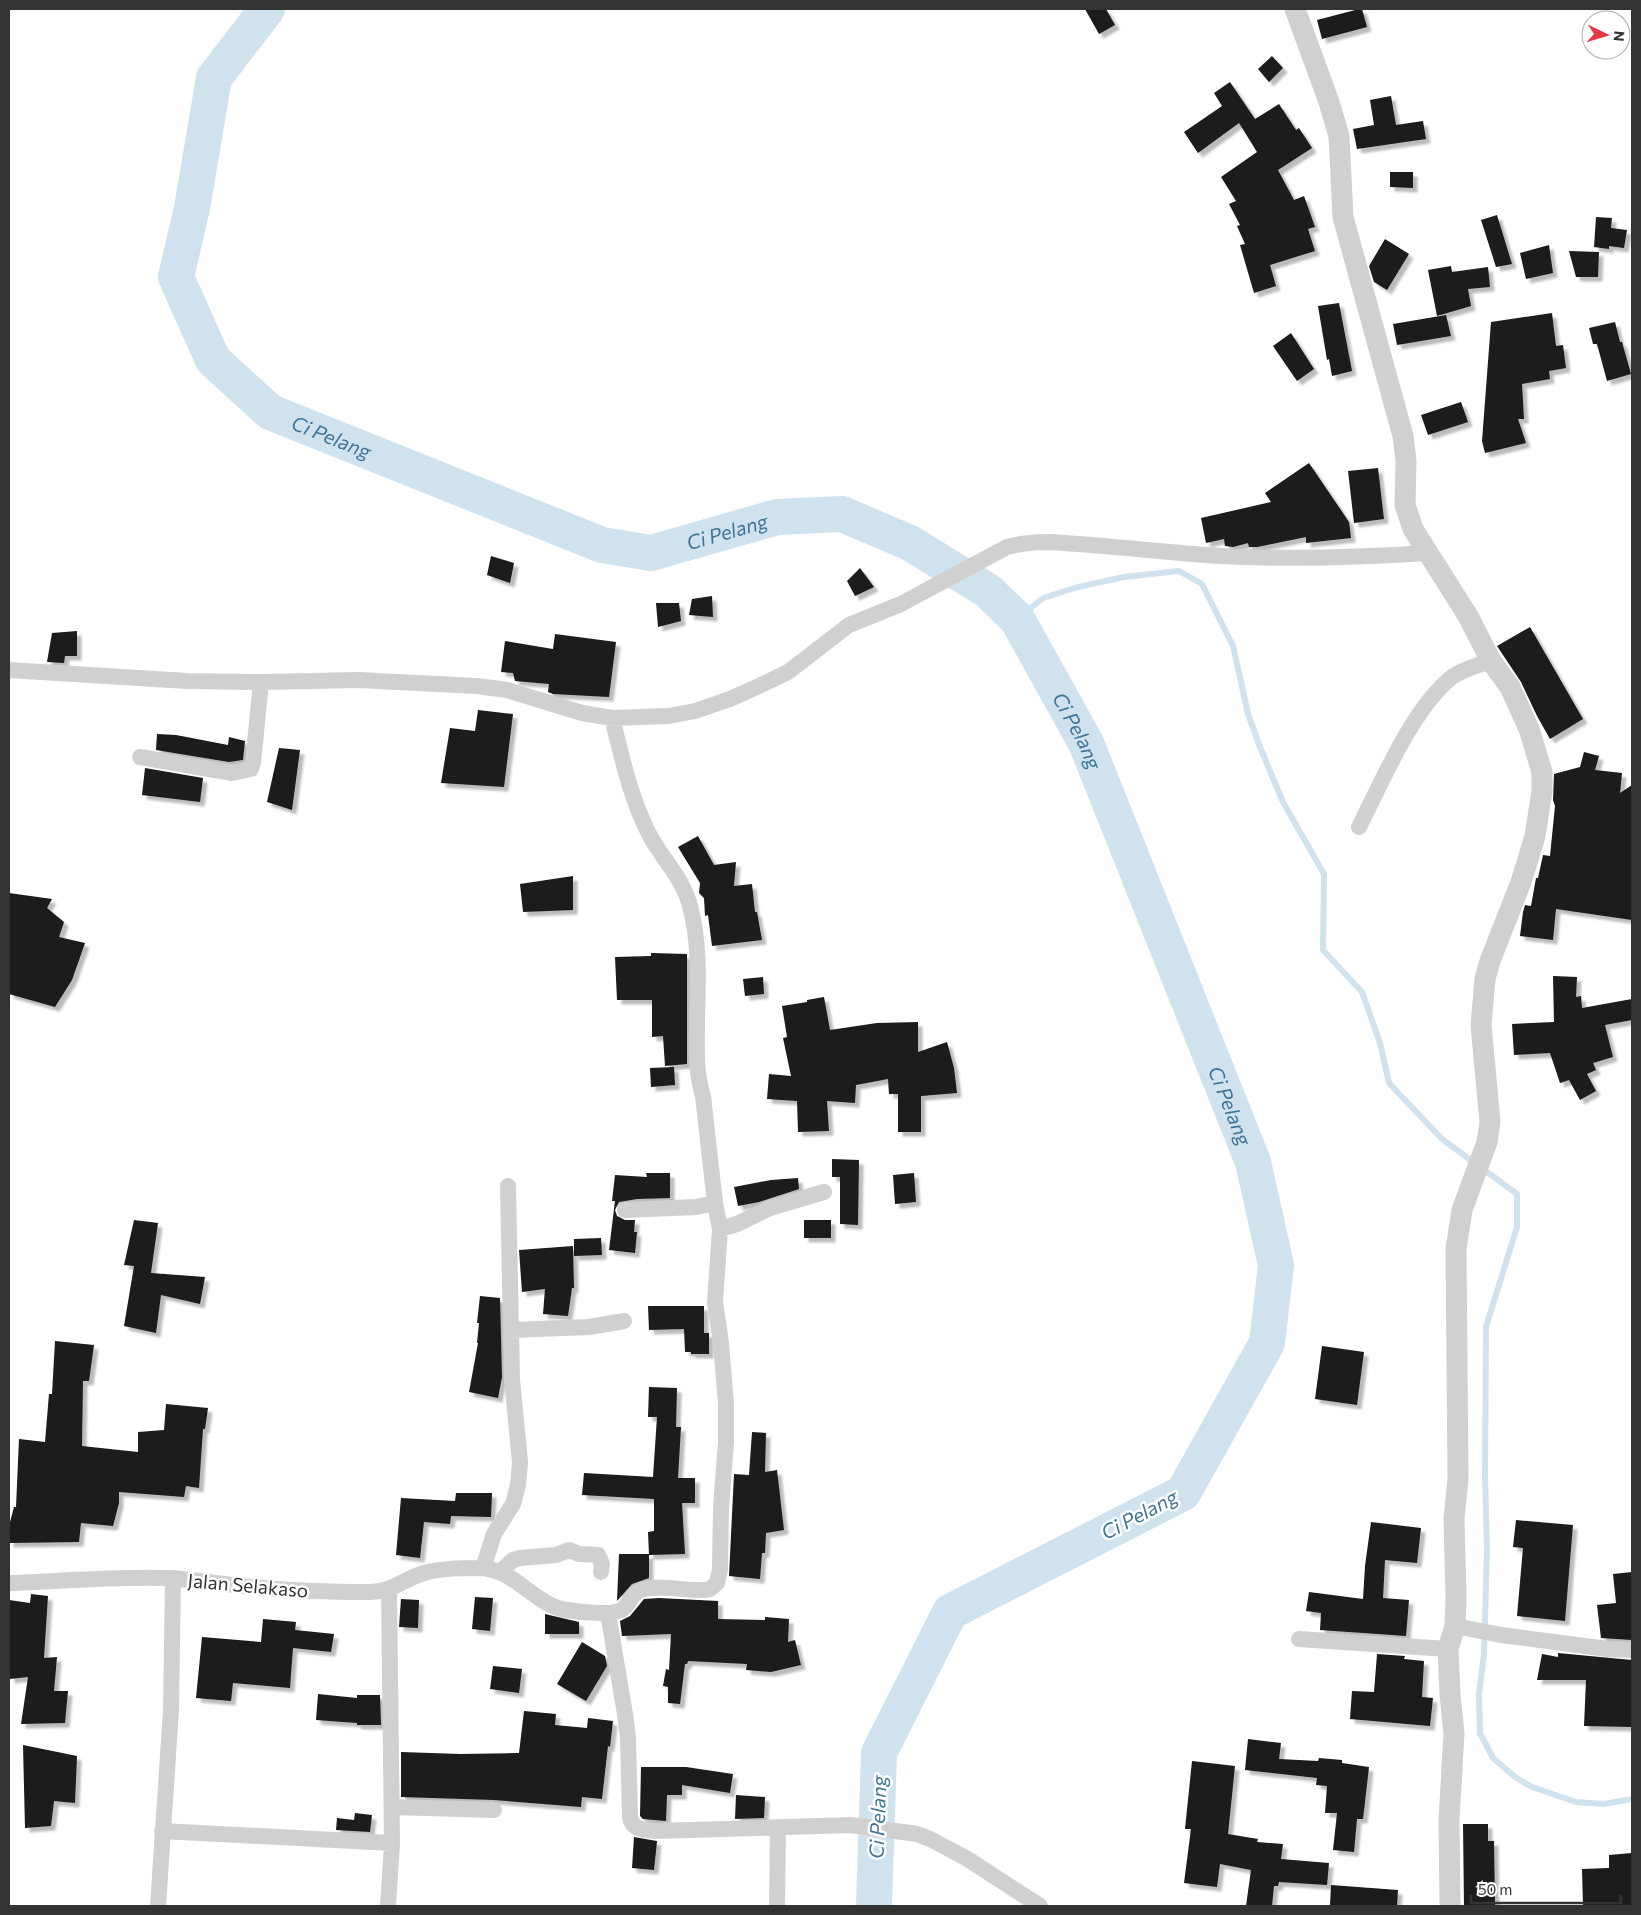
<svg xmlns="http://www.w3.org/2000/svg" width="1641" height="1915" viewBox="0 0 1641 1915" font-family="Commissioner,sans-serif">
<defs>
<filter id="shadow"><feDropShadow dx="4.5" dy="4.5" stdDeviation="1" flood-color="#0004"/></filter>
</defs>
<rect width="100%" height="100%" fill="#fff"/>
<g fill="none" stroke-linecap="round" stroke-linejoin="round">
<path stroke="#cfe2ee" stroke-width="6" d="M1017,619L1043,598L1078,587L1124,577L1179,571L1202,584L1233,646L1248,714L1260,747L1283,802L1324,874L1323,950L1362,992L1380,1043L1389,1083L1442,1139L1517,1194V1227L1486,1327L1485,1476L1487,1549L1484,1654L1479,1694L1480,1733L1493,1758L1515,1777L1532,1787L1576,1802L1604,1804L1632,1799"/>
<path stroke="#cfe2ee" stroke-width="36" id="s1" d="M267,9L214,78L192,208L176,277L213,360L270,412L602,545L651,553L777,517L842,514L910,543L988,591L1017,619L1086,743L1253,1162L1276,1265L1267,1343L1183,1493L950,1612L879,1753L874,1906"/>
</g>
<path fill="#1a1a1a" filter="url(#shadow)" d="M1085,9H1106L1115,25L1099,34Z
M1359,9H1362L1367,27L1322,39L1317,20Z
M1272,56L1283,68L1269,82L1258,69Z
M1230,82L1255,119L1279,104L1296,130L1299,128L1312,148L1278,170L1294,200L1304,196L1315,227L1308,229L1315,251L1270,265L1276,286L1254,293L1240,245L1245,244L1237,226L1240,225L1229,204L1236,201L1221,177L1257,152L1239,123L1198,153L1184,132L1222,106L1214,93Z
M1391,96L1396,125L1423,121L1426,139L1357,149L1353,129L1374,125L1370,100Z
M1390,172H1413V188L1390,187Z
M1497,215L1512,264L1496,267L1481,220Z
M1596,217L1612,218L1611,228L1627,230L1624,248L1609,246V249L1594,247Z
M1385,239L1409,254L1387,290L1374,282L1369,266Z
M1549,245L1553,273L1526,279L1520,253Z
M1569,251L1599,252L1598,277H1576Z
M1451,266L1452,272L1488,267L1490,287L1468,289L1471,306L1437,316L1428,270Z
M1339,303L1352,371L1332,376L1329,359L1327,360L1318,306Z
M1552,313L1556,346L1563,345L1566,368L1549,371L1550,379L1522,384L1524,419H1518L1526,443L1485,453L1482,441L1491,322Z
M1446,315L1451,336L1397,345L1393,324Z
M1615,322L1620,342H1622L1631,374L1607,381L1597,344H1593L1589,328Z
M1291,333L1314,369L1297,381L1273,346Z
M1461,402L1468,422L1428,435L1421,415Z
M1309,463L1349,522L1351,538L1306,543V537L1257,547H1249L1248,543L1233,547L1225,546L1224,539L1206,543L1201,518L1271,502L1265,493Z
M1378,468L1384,519L1354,523L1348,471Z
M491,556L514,563L510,583L487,575Z
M860,568L874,587L855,596L847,581Z
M712,596L713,617L689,615L692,599Z
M656,603H679L681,621L658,627Z
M1530,627L1583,719L1550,739L1537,716L1521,682L1497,646Z
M77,631V656H65L64,663L47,662L52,633Z
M555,634L616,642L609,697L553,694L548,692L549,684L515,681L513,673L501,672L505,641L553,649Z
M478,710L513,714L504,787L441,783L450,728L475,731Z
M157,734L176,735L228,745L229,737L245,741L243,760L229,762L156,750Z
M279,748L300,750L292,810L267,802Z
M1584,752L1599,756L1595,770L1622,773L1620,793L1632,785V920L1556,909L1553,940L1520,936L1523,912L1525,905L1531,906L1536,878H1538L1543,855L1550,856L1555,806L1553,800L1554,774L1580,767Z
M145,768L203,778L200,802L142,795Z
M698,836L714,865L736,862L734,886L752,884L755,912H757L762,940L712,946L708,915L705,916L704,898L699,893L700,883L678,847Z
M573,876V910L523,912L520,884Z
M9,893L52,899L47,908L64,922L59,937L85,943L72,980L55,1007L9,994Z
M651,953L687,954V1064L665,1066L663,1036L652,1037V1000H617L615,957L651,956Z
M1553,976L1577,977L1576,997L1581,996L1582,1008L1632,999V1020L1605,1025L1613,1057L1593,1063L1596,1070L1587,1074L1596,1091L1580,1100L1569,1080L1560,1083L1550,1053L1514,1055L1512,1024L1554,1022Z
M763,977L764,994L745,996L743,979Z
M824,997L830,1030L877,1023L918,1022V1052L947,1042L954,1068L957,1093L921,1096V1132H898V1094H889L888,1079L856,1085L855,1103L827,1101L829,1131L798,1132L797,1101L767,1099L769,1074L791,1076L783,1038L787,1037L782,1006L807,1002V1000Z
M674,1067L675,1085L651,1087L650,1068Z
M832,1159L859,1160L858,1225L840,1224V1177H832Z
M646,1173H670V1198L637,1199L619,1202L615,1210L617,1216L625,1220H635L634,1232H637L635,1253L609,1250L615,1201H612L615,1175L647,1177Z
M914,1173L916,1202L895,1204L893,1175Z
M798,1178L799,1189L759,1202L738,1206L734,1187L771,1180Z
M134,1220L158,1223L151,1273L205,1277L200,1304L161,1295L156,1333L124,1326L134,1266L124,1265Z
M804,1220H831V1238H804Z
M601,1238L602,1255L574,1256V1239Z
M573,1246L574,1288H572L568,1316L543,1314L545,1289L522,1292L519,1250Z
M480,1296L500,1298L502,1377L498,1398L469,1392L478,1343H477L479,1323H477Z
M648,1306H704V1333H709V1354H691V1352H685L684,1329L649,1330Z
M55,1341L94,1345L89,1381H83L82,1446L138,1452V1432L164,1430L166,1404L208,1408L205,1429H203L199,1488L186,1486L184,1497L119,1492V1503L113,1526L81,1523L79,1542L9,1543V1522H10L14,1507H16L19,1439L45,1442L49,1394H52Z
M1322,1346L1364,1352L1357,1405L1315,1399Z
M649,1387L677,1388L676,1427H681L678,1478H695V1503H682L685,1554L649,1555L648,1532L654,1531V1499L582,1495L584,1473L653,1477L657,1417H648Z
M752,1432L766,1433L765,1472L777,1470L784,1530L766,1533L765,1553H762L760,1579L729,1576L734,1474L749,1475Z
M456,1493H492L491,1517L451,1516L450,1524L424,1522L420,1558L396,1555L401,1498L455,1501Z
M1516,1520L1573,1525L1565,1621L1517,1616L1523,1548L1513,1547Z
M1371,1522L1421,1528L1417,1563L1385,1560L1383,1598L1409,1600L1406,1636L1320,1630L1321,1613L1306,1611L1309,1592L1363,1599L1365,1566Z
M619,1554H649V1578L632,1584L617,1601Z
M1632,1572V1640L1601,1638L1597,1605L1616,1603L1613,1574Z
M31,1594L48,1596L44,1658L57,1657L54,1691H68L65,1723L21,1724L28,1677L10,1679L9,1600L30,1603Z
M475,1597L493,1598L490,1631L472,1629Z
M659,1598L718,1601V1619L765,1620V1617L789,1619L788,1642L795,1640L801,1665L771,1672L746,1670L747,1664L688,1661L687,1664H685L680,1704L668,1703V1687L663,1686L666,1669L669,1670L671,1634L622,1636L620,1621L630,1616L644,1599Z
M401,1599L419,1600L418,1628L399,1627Z
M545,1614L579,1622V1634H545Z
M263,1619L296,1622L295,1630L334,1634L331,1652L293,1648L290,1688L233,1683L231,1701L196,1698L202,1637L261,1642Z
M582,1642L605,1656L607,1666L586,1701L557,1684Z
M1558,1653L1632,1660V1727L1584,1726L1586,1680H1537L1542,1654L1558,1657Z
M1377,1654L1405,1656L1404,1659L1424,1661L1422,1697L1433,1698L1430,1726L1350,1719L1352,1691L1374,1692Z
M493,1666L522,1669L519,1693L490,1689Z
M318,1694L357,1698V1695H380L381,1725H357V1723L316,1720Z
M524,1711L556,1714L555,1725L587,1728L588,1718L613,1721L610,1747L608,1746L602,1799L582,1797L581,1807L494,1800L401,1797V1752L460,1754L519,1753Z
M1248,1739L1281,1743L1279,1759L1318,1761L1319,1758L1342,1760V1763L1369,1767L1363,1819H1357L1354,1852L1333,1850L1337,1813H1325L1327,1786L1316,1785L1317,1778L1245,1770Z
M23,1745L77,1756L75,1803L54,1801L51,1826L25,1828Z
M1192,1761L1235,1766L1228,1834L1258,1839L1257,1842L1283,1844L1281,1859L1329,1863L1327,1885L1279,1882L1278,1886H1274L1272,1906H1246L1251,1870L1220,1864L1217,1887L1184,1883L1191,1829H1185Z
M641,1767H686L733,1774L730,1793L682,1785V1795H667L666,1821L643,1819L640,1816Z
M736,1795L765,1797L764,1818L735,1819Z
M355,1813L372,1815L370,1832L336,1830L337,1818L354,1820Z
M1463,1824H1488V1841H1494L1495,1906H1464Z
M634,1837L657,1841L654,1870L632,1868Z
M1632,1853V1906H1583L1582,1869L1609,1868V1855Z
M1331,1885L1398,1890L1397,1906H1330Z"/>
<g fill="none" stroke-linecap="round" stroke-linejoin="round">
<path stroke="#d0d0d0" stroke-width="16" d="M9,670L187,681L261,682L359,680L477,686L507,690L582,713L612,718L669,716L695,711L730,699L759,686L788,672L849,625L901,604L1007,547C1022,543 1035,542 1050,542C1102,545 1153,551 1205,555C1279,560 1353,558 1427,553
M140,757L232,773L251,769L253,763L261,682
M1359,827C1382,782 1412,709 1452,677C1463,669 1478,665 1491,661
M625,1210L696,1207L715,1203
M720,1229L737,1224L770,1208L824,1192
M511,1330L589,1327L624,1321
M483,1568L494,1534L513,1504L518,1485L520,1462L512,1379L508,1186
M500,1572L513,1560L520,1558L556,1555L569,1550L579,1554L598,1555L602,1564L601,1572
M9,1583C63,1581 117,1576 171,1578C199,1580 227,1585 254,1587C293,1591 332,1592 371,1592C394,1591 404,1579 424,1573C442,1568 462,1568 480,1568C516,1569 533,1605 567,1610C579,1612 614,1616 623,1609C631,1602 633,1591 644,1589C663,1585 685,1591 705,1590L710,1589L717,1583L720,1569L721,1507L726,1442V1404L721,1343L715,1302L720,1229L715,1203L703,1096C695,1071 697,1046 697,1020C698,982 700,943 690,906C683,878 662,859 649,834C630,797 622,757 612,718
M608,1613L625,1714L628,1738L630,1817C632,1831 646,1830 658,1831L851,1825L917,1834L930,1839L966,1858L1040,1906
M1455,1626L1501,1635L1608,1649L1632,1650
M1299,1639L1448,1649
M392,1807L494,1810
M162,1831L392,1843
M158,1906L171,1710L173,1578
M388,1906L392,1843L389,1589
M777,1906L778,1827"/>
<path stroke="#d0d0d0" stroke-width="21" d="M1295,9L1329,102L1339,136L1343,217L1403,436L1406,461L1405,505L1413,529L1468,616L1491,661L1510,687L1529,729L1542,772V791L1535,836L1521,882L1490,961L1485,979L1481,1025L1490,1122L1487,1142L1462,1210L1456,1249L1458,1479L1454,1518L1456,1597L1455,1626L1448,1649L1450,1694L1454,1734L1449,1819L1450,1906"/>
</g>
<g text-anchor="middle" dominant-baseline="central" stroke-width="5" stroke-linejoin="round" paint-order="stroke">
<g font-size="19" fill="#333" stroke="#fff">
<text transform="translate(248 1585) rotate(5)">Jalan Selakaso</text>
</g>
<g font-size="20" font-style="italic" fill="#3f7597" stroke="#fff">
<text stroke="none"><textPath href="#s1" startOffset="524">Ci Pelang</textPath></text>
<text stroke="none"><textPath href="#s1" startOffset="944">Ci Pelang</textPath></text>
<text stroke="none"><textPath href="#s1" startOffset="1394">Ci Pelang</textPath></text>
<text stroke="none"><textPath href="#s1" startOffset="1799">Ci Pelang</textPath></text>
<text transform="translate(1139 1514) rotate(-28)">Ci Pelang</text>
<text transform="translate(877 1817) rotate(-88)">Ci Pelang</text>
</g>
</g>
<rect width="1641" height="1915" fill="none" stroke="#333333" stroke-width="20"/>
<g transform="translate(1606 35) rotate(95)"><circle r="24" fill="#ffffff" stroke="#adadad"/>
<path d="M0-4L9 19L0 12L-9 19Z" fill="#e63946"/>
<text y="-8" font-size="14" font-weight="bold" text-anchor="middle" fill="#333333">N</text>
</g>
<path d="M1471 1895v8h150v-8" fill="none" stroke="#333333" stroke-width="2.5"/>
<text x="1478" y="1895" font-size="15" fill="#333333" stroke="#ffffff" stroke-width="4" paint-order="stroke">50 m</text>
</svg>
